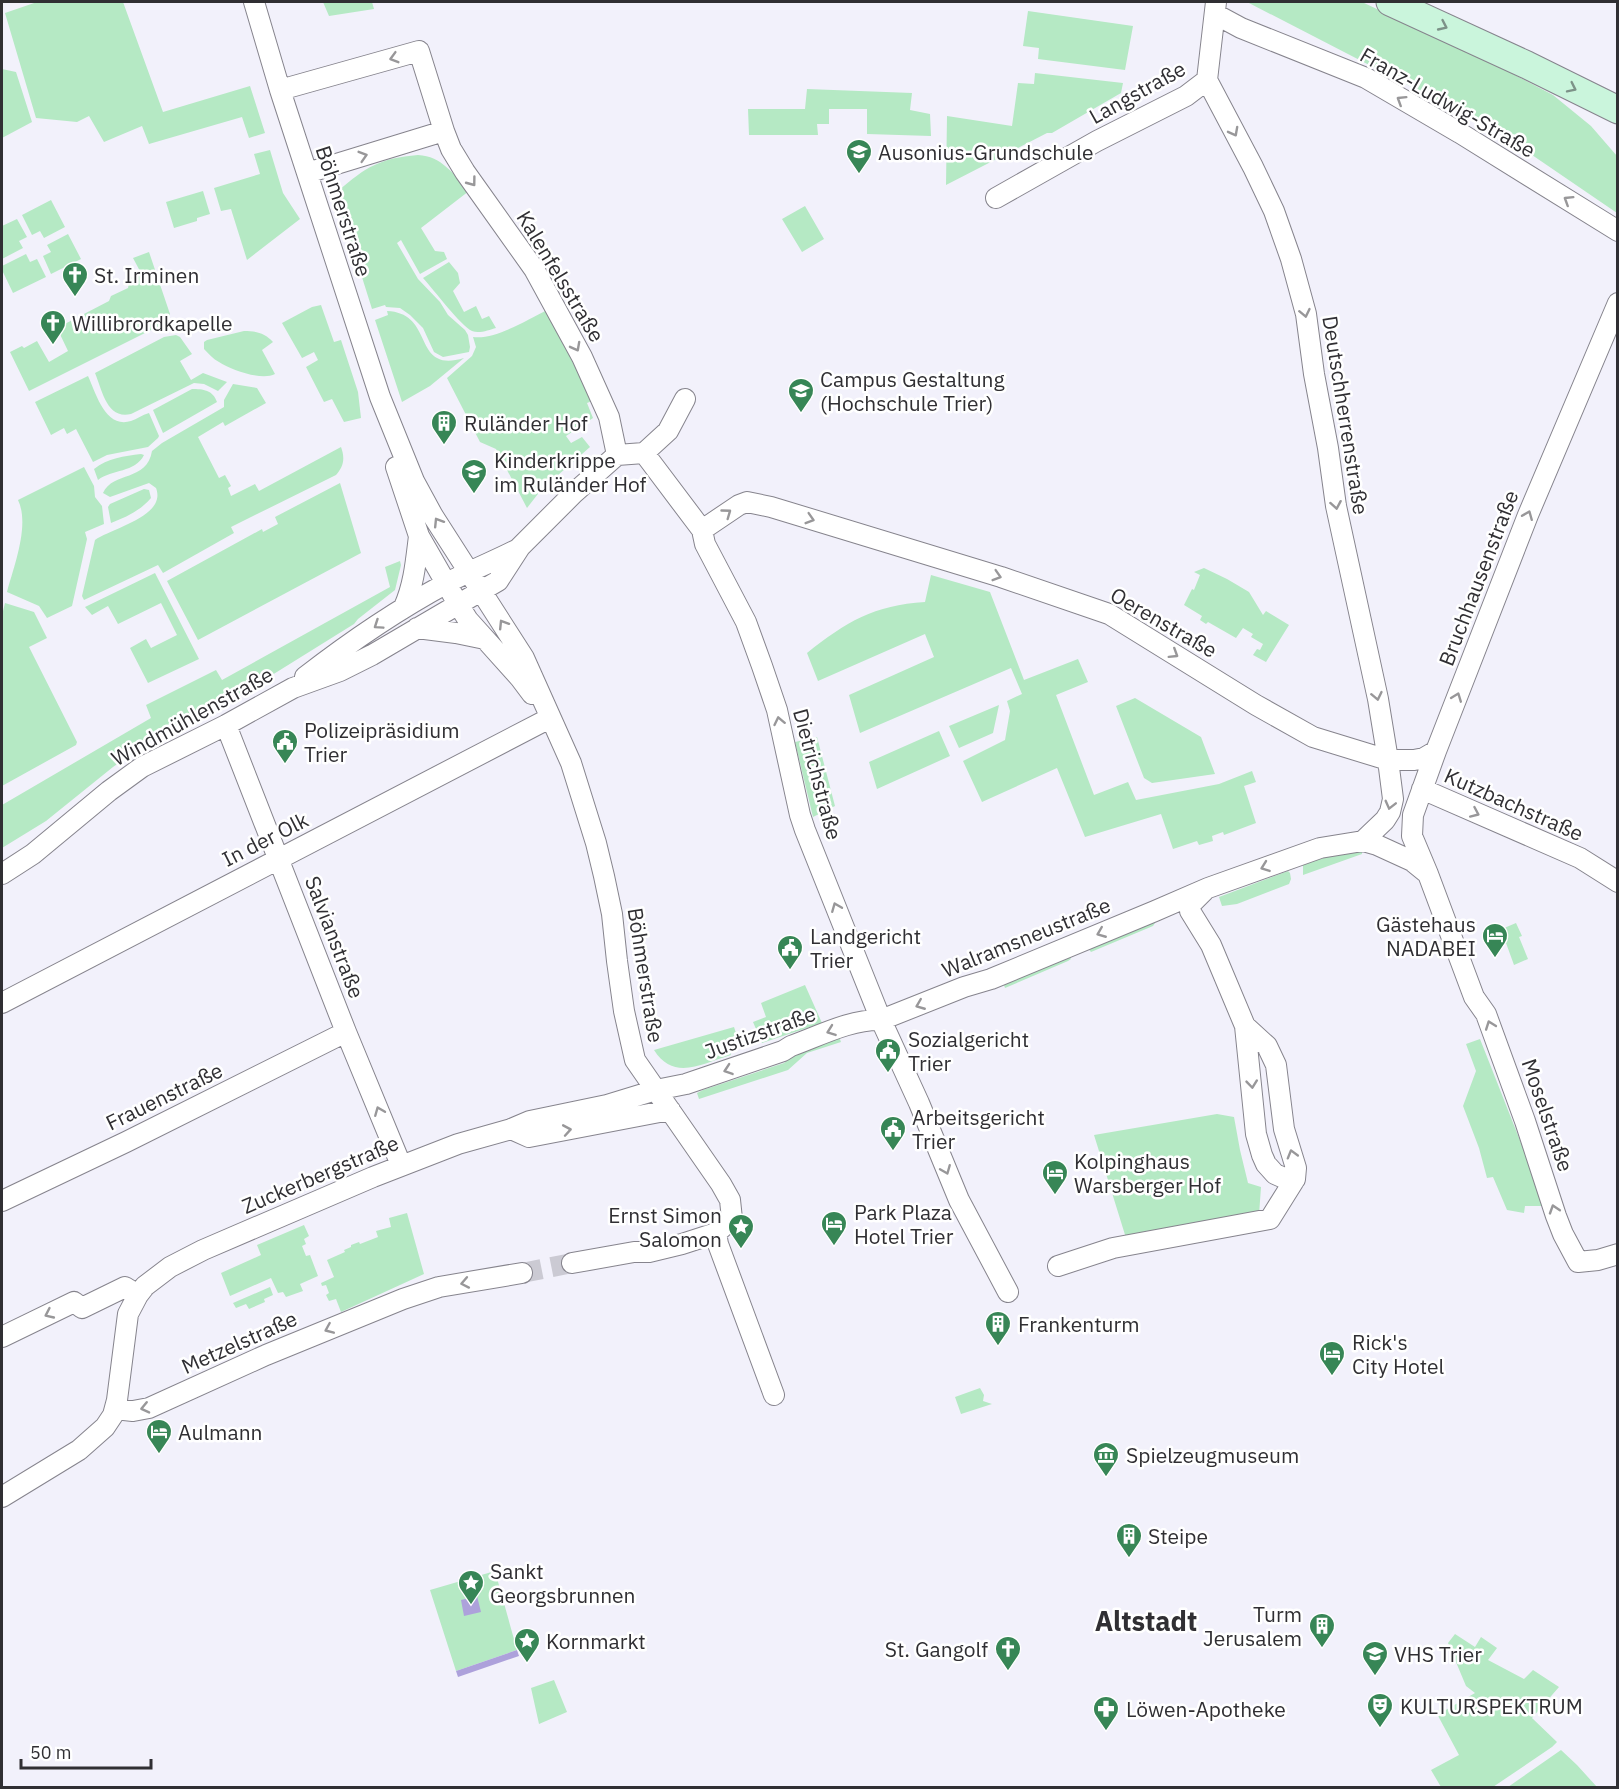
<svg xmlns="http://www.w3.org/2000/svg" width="1619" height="1789" viewBox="0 0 1619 1789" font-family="'IBM Plex Sans',sans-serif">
<rect width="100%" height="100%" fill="#f2f1fb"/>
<path fill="#b5e9c4" d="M37,2H123L163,112L250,86L265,133L249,138L242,117L149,144L142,126L104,142L89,116L77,122L36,118L5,13Z
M323,2H372L374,9L329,16Z
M1247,2H1362L1494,64L1553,95L1591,126L1617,156V213L1497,131Z
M1028,11L1133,26L1125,70L1038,59L1039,48L1023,46Z
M2,69L16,72L32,122L2,138Z
M1035,73L1123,83L1121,93L1052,133H1047L946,185L947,116L1012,126L1018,83L1034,84Z
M807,89L912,93L910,110L930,114L931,136L867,134V109H829V124H817L818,135H749L748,109H805Z
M270,150L283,193L300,219L247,260L231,209L221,211L214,188L260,174L254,154Z
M418,155C442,156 454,175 469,191L421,228L435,251L444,252L447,259L420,274L401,240L397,243L418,279L440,302L448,315L465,330L468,335L470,347L469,352L443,357L434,352L423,328L410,315L400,308L386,307L385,305L372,309L339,204L338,191C366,167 380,158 418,155Z
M203,191L210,214L197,218V221L174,228L166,202Z
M51,200L65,227L44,238L40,231L32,235L22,215Z
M805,206L824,239L802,252L782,219Z
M17,219L27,237L19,241L23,248L2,259V226Z
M68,234L81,259L51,274L43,256L51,252L47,245Z
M149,252L170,314L167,322L29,391L10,352L22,346L24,348L37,341L49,362L68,351L57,328L109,301L111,296L128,288L130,278L141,273L133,258Z
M26,254L30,262L37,259L46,277L13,293L2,270V266Z
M449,262L458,273L460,283L453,291L464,312L476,306L482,319L489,316L496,328C489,330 479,334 472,331C461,326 434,290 423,278Z
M321,305L334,342L341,340L358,392L361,418L344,422L332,399L324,402L306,367L318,360L314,352L302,358L282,323L312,307Z
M547,310L592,401L587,403L593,418L566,436L571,443L582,437L590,447L541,490L527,508L496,449L480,442L447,378L472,356L476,347L473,337C495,340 527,320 547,310Z
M387,311C436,313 411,374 464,358L430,386L402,402L375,320L388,315Z
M244,331C256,331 265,333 273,342L262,350L275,374C262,381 231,370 219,362C213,359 209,354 204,349V342L207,340Z
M176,335L180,337L192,354L180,361L191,380L203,373L227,382L218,391L204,384L194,383L131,414C107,420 102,390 95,373L164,337Z
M88,376C96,393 105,429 131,421C137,419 142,415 149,413L159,436L158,438L148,447L107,455L93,462L76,429L67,434L64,428L51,435L35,402Z
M233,384L257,388L266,403L225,426L223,422L198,437L219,478L225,475L231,486L228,488L231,496L255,484L259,491L341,447C345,458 344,466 336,475L231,527L234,533L163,573L158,565L84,600L82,596L95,540C112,528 167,516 156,488L149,483L110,497L103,493C113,471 147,482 152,451L162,443L224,407V400Z
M192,389C203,389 213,390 217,402L163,433L153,410Z
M141,454L144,455C135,473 112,469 98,480L94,469C108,458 124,456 141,454Z
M84,467L94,486L95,497L102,506L104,524L85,532L87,539L72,606L47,618L39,606L7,592C14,566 30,525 18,500Z
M340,483L361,553L198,640L167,581L262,529L263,532L278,524L275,517Z
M144,489L149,490L151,498C140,511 126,517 111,523L108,507L110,504Z
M400,561L401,565L395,590L358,619L354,624L256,685L162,733L113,767L46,821L2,848V805L151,718L146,705L216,670L222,680L390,587L385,567Z
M1204,568L1227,579L1249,592L1263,615L1266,611L1289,625L1266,662L1253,655L1257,649L1260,650L1263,644L1251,637L1253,634L1243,628L1236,638L1208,622L1206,624L1200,620L1202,616L1184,605L1192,589L1194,590L1200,575L1194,572Z
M155,573L199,659L148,683L130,648L146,639L151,648L177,635L161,603L118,624L108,606L92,615L85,607Z
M931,575L990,592L1024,680L1078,659L1088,682L1056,695L1094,795L1128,782L1136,800L1219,784L1252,771L1256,782L1244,786L1256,823L1224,835L1223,832L1212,836L1213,841L1199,845L1197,841L1173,849L1161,814L1085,837L1057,768L982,802L963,761L1005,740L1010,711L1007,701L1022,694L1011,668L860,733L849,695L934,657L925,634L818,681L807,653C846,622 874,605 925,602Z
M5,603L34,612L47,638L29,647L77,742L76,745L2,786V615Z
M1135,698L1201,737L1215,774L1152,783L1144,778L1116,706Z
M999,705L993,733L959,748L949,726Z
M939,731L950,756L877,789L869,762Z
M817,737L835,806L813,817L795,742Z
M1362,849V854L1303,875V865L1326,856Z
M1288,871L1290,873L1291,879L1289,884L1237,904L1222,906L1219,897Z
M1154,921L1155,923L1153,926L1091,952L1087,947Z
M1516,923L1522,936L1519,937L1528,959L1514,965L1506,943L1502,944L1497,931Z
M1068,954L1071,959L1068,961L1005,988L1002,979Z
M805,985L822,1023L762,1043L753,1022L766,1017L761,1003Z
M734,1027L737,1036L725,1040L731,1055C703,1063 674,1082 654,1050Z
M838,1034L841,1042L807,1053L788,1070L699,1099L697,1093L703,1090L784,1063L796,1054Z
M1480,1039L1536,1181L1543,1206H1525L1524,1213L1507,1210L1493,1177L1487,1178L1479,1148L1463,1106L1476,1071L1466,1044Z
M1217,1114L1234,1117L1240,1150L1248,1183L1261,1187L1259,1215L1126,1238L1094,1135Z
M407,1213L424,1274L341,1312L336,1299L329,1301L326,1295L329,1293L326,1285L322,1286L321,1283L334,1277L327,1260L345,1252L344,1250L351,1247V1245L359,1242L360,1244L378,1237L376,1231L391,1227L389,1218Z
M304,1225L309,1236L304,1239L306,1244L302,1246L306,1256L310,1255L318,1276L300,1284L303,1291L286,1297L283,1292L278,1293L271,1278L230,1296L221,1273L261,1255L257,1245Z
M270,1287L273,1295L264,1299L265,1302L249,1309L246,1304L236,1308L233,1303Z
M980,1388L984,1395L983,1401L992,1404L961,1414L955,1397Z
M495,1571L517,1650L456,1671L430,1590Z
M1455,1634L1475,1647L1481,1637L1497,1648L1488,1660L1524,1679L1533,1670L1559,1687L1532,1718L1557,1742L1552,1747L1493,1787H1441L1431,1770L1459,1755L1436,1712L1442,1708L1444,1711L1475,1693L1466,1686L1448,1643Z
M554,1680L567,1712L539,1724L531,1688Z
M1561,1750L1577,1765L1597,1787H1508Z"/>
<path fill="#ada1db" d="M477,1596L481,1612L464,1616L461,1600Z
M517,1650L519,1656L458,1677L456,1671Z"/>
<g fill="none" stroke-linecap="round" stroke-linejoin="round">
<path stroke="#cbcad3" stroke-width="20" stroke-dasharray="20 10" stroke-linecap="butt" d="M522,1273L572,1263"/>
<defs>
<path id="street" d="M254,2L280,90L380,397L414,481L433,516L524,658L571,763L596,843L604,876L612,914L617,961L624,1011L635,1060L721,1184L730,1200L732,1219L716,1233L682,1244L649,1252H634L572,1263
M1216,2L1207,80L1253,167L1274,211L1291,259L1306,314L1314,374L1328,448L1336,506L1378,699L1388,760L1393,799L1390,812L1385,820L1363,841
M1215,14L1241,28L1366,78L1460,133L1618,231
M280,90L419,51L444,131L307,173
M444,131L451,149L465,172L534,269L582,357L609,417L617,455
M996,198L1097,141L1186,96L1207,80
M1618,303L1528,515L1436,751L1413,815L1412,836L1428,874L1474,997L1486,1014L1525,1121L1556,1216L1563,1234L1578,1262L1598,1260L1618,1254
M644,453L702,530L705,544L746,622L762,666L777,710L800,815L805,830L881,1020L919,1103L959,1200L1008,1292
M644,453L668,431L685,399
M396,467L419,536L458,604L468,620L520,678L532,694
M702,530L739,505L747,502L771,507L1001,577L1109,614L1256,705L1313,737L1388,760H1414L1424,758L1436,751
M404,607C414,585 416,560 419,536
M417,628L456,633L485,639
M305,677C350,642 397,610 447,583C471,570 495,561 518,549
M226,725L346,1032L401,1165
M1422,789L1580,858L1618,882
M2,874L33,854L109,791L142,767L226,725L293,688L340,671L372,655L498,581L520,547L574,493L617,455L644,453
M1204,891L1191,904L1190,911L1211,945L1245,1026L1256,1134L1262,1155L1266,1164L1275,1174L1284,1178L1295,1179
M2,1003L550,718
M511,1129L529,1137L670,1110
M2,1201L126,1142L346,1032
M716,1233L718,1244L774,1395
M1058,1266L1113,1248L1270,1219L1295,1179L1296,1168L1284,1129L1276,1065L1267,1046L1245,1026
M2,1337L74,1302L82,1308L125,1287L138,1295
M115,1409L133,1411L149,1408L266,1355L403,1299L439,1287L522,1273
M2,1497L79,1450L105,1427L113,1415L117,1400L128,1314L138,1295L145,1286L170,1267L203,1250L373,1177L458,1144L511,1129L530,1121L607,1105L656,1090L686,1084L783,1051L791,1046C819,1036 851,1019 881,1020L964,987L991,979L1155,911L1208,888L1320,848L1363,841L1377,845L1412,861L1428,874"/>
<path id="secondary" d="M1390,2L1527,65L1618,110"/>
</defs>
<use href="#street" stroke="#86848d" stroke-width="22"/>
<use href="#secondary" stroke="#86848d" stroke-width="29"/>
<use href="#street" stroke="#fff" stroke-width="20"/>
<use href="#secondary" stroke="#caf5dc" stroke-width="27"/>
</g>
<defs><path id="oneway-chevron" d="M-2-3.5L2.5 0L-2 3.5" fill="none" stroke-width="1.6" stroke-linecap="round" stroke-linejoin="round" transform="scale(1.5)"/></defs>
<g stroke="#7d9288">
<use href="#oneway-chevron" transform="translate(1443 26) rotate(25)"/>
<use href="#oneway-chevron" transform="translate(1572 88) rotate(26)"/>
</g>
<g stroke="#989799">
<use href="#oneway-chevron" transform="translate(394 58) rotate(164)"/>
<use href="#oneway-chevron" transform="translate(1401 100) rotate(-148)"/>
<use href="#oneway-chevron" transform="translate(1234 132) rotate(62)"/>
<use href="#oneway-chevron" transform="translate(363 156) rotate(-17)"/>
<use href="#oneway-chevron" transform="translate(472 182) rotate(53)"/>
<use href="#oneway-chevron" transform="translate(1568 200) rotate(-148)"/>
<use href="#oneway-chevron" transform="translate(1305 313) rotate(78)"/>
<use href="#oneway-chevron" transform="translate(576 347) rotate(62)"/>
<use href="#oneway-chevron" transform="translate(1336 505) rotate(80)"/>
<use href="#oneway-chevron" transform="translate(727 513) rotate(-36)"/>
<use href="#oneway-chevron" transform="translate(1528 515) rotate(-68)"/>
<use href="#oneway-chevron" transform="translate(810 519) rotate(17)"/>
<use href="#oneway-chevron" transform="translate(438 522) rotate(-122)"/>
<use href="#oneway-chevron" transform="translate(997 576) rotate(17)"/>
<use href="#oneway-chevron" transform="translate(503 624) rotate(-122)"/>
<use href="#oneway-chevron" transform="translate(378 625) rotate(146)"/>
<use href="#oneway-chevron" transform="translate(1174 654) rotate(32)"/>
<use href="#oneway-chevron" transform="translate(1377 696) rotate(78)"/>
<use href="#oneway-chevron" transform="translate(1457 697) rotate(-69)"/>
<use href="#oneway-chevron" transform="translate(779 721) rotate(-102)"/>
<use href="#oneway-chevron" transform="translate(1390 805) rotate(104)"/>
<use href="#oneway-chevron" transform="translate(1475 813) rotate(24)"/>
<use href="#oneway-chevron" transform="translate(1265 867) rotate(160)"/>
<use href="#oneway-chevron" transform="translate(836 907) rotate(-112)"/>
<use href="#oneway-chevron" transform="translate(1101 933) rotate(158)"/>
<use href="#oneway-chevron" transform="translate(920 1005) rotate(158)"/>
<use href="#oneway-chevron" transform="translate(1490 1025) rotate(-110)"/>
<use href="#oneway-chevron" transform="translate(831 1031) rotate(160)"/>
<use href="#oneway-chevron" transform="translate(728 1070) rotate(161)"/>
<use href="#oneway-chevron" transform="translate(1252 1084) rotate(84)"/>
<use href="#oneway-chevron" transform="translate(379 1111) rotate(-112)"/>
<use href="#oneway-chevron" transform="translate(567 1130) rotate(-10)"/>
<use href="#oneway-chevron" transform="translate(1292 1154) rotate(-106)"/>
<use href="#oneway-chevron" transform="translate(946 1170) rotate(68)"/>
<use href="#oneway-chevron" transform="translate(1554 1209) rotate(-108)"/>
<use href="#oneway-chevron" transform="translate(465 1283) rotate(169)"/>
<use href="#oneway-chevron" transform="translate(49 1314) rotate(155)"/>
<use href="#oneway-chevron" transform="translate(329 1329) rotate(157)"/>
<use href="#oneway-chevron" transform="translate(145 1408) rotate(167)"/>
</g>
<defs>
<symbol id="school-pin" viewBox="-11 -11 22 30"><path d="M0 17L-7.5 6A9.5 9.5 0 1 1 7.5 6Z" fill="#378656" stroke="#fff"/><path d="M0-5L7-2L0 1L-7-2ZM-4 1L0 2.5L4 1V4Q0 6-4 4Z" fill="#fff"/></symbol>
<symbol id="church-pin" viewBox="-11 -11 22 30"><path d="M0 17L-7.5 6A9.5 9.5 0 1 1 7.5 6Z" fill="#378656" stroke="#fff"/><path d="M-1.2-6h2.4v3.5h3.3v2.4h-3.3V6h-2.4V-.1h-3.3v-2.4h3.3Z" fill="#fff"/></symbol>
<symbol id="university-pin" viewBox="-11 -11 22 30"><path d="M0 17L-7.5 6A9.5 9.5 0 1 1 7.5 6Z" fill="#378656" stroke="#fff"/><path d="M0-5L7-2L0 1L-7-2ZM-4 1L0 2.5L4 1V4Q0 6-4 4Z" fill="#fff"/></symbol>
<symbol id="building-pin" viewBox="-11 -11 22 30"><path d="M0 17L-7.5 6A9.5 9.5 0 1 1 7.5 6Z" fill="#378656" stroke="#fff"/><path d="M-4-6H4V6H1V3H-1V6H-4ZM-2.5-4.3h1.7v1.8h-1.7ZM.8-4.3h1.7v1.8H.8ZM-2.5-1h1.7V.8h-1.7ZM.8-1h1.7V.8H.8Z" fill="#fff"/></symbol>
<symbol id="civic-pin" viewBox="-11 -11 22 30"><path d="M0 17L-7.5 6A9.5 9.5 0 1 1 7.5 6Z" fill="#378656" stroke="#fff"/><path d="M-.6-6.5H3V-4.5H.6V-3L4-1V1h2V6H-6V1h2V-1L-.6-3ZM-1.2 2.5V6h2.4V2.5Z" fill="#fff"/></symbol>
<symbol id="hotel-pin" viewBox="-11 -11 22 30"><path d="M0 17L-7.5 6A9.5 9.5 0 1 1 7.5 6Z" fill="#378656" stroke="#fff"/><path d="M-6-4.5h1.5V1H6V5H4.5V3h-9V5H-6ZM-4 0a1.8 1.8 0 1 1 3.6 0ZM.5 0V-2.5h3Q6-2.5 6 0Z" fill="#fff"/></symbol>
<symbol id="sight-pin" viewBox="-11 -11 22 30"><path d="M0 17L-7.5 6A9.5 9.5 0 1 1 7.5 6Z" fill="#378656" stroke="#fff"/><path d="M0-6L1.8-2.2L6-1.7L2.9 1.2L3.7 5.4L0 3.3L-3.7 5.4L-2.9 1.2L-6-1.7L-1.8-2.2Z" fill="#fff"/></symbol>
<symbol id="museum-pin" viewBox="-11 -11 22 30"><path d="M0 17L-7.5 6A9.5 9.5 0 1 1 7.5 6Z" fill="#378656" stroke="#fff"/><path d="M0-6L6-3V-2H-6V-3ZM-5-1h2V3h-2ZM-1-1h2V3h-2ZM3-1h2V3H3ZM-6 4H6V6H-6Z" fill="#fff"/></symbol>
<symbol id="theatre-pin" viewBox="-11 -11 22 30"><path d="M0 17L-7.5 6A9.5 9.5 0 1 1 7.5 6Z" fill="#378656" stroke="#fff"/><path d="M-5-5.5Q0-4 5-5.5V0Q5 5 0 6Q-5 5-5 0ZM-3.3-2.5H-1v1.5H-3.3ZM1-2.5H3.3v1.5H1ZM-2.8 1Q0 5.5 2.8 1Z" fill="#fff"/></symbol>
<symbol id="pharmacy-pin" viewBox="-11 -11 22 30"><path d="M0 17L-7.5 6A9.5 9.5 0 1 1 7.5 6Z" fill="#378656" stroke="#fff"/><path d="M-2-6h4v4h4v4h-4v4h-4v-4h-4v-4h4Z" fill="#fff"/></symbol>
</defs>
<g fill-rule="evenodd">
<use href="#school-pin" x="844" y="137" width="30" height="40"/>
<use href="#church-pin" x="60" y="260" width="30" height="40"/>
<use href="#church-pin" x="38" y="308" width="30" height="40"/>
<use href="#university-pin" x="786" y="376" width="30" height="40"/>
<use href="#building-pin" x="429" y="408" width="30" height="40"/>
<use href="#school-pin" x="459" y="457" width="30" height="40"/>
<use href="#civic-pin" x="270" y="727" width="30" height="40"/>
<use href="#hotel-pin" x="1480" y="921" width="30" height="40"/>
<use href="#civic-pin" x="775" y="933" width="30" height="40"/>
<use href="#civic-pin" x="873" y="1036" width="30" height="40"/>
<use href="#civic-pin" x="878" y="1114" width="30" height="40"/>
<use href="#hotel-pin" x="1040" y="1158" width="30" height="40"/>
<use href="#hotel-pin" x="819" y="1209" width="30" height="40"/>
<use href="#sight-pin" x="726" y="1212" width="30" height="40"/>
<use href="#building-pin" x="983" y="1309" width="30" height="40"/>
<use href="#hotel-pin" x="1317" y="1339" width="30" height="40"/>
<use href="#hotel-pin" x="144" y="1417" width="30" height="40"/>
<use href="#museum-pin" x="1091" y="1440" width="30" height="40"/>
<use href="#building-pin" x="1114" y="1521" width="30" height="40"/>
<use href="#sight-pin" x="456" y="1568" width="30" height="40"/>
<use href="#building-pin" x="1307" y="1611" width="30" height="40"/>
<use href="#sight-pin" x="512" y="1626" width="30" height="40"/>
<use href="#church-pin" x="993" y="1634" width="30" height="40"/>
<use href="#university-pin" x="1360" y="1639" width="30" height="40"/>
<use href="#theatre-pin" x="1365" y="1691" width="30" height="40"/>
<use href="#pharmacy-pin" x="1091" y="1694" width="30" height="40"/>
</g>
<g text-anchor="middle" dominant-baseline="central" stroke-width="5" stroke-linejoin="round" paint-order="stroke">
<g font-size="21" fill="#302f33" stroke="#fff">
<text transform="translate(1137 92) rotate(-29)">Langstraße</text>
<text transform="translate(1448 102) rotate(30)">Franz-Ludwig-Straße</text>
<text transform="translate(344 211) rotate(72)">Böhmerstraße</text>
<text transform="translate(561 276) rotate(59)">Kalenfelsstraße</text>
<text transform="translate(1346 415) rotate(81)">Deutschherrenstraße</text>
<text transform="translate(1478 578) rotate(-69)">Bruchhausenstraße</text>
<text transform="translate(1164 622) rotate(30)">Oerenstraße</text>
<text transform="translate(192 716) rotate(-29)">Windmühlenstraße</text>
<text transform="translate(818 774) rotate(75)">Dietrichstraße</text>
<text transform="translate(1514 804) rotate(24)">Kutzbachstraße</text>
<text transform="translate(265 839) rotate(-27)">In der Olk</text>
<text transform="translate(335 937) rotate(69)">Salvianstraße</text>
<text transform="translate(1026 937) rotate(-22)">Walramsneustraße</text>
<text transform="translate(646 975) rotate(81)">Böhmerstraße</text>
<text transform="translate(760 1032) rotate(-20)">Justizstraße</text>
<text transform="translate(164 1096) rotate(-26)">Frauenstraße</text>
<text transform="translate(1548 1115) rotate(71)">Moselstraße</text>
<text transform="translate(320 1174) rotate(-23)">Zuckerbergstraße</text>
<text transform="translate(239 1342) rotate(-24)">Metzelstraße</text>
</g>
<g font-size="21" fill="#302f33" stroke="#fff" text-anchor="start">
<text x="878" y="152">Ausonius-Grundschule</text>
<text x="94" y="275">St. Irminen</text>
<text x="72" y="323">Willibrordkapelle</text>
<text x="820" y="379">Campus Gestaltung<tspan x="820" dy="24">(Hochschule Trier)</tspan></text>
<text x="464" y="423">Ruländer Hof</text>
<text x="494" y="460">Kinderkrippe<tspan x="494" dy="24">im Ruländer Hof</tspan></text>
<text x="304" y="730">Polizeipräsidium<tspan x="304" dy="24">Trier</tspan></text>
<text x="1476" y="924" text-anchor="end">Gästehaus<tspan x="1476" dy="24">NADABEI</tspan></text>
<text x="810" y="936">Landgericht<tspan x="810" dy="24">Trier</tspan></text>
<text x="908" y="1039">Sozialgericht<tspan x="908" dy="24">Trier</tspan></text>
<text x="912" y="1117">Arbeitsgericht<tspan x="912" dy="24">Trier</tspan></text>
<text x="1074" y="1161">Kolpinghaus<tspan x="1074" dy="24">Warsberger Hof</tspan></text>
<text x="854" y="1212">Park Plaza<tspan x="854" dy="24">Hotel Trier</tspan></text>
<text x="722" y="1215" text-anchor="end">Ernst Simon<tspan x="722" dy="24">Salomon</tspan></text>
<text x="1018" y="1324">Frankenturm</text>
<text x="1352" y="1342">Rick's<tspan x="1352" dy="24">City Hotel</tspan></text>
<text x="178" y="1432">Aulmann</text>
<text x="1126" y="1455">Spielzeugmuseum</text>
<text x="1148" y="1536">Steipe</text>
<text x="490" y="1571">Sankt<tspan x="490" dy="24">Georgsbrunnen</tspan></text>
<text x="1302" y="1614" text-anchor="end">Turm<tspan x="1302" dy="24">Jerusalem</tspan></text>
<text x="546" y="1641">Kornmarkt</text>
<text x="988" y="1649" text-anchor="end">St. Gangolf</text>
<text x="1394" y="1654">VHS Trier</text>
<text x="1400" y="1706">KULTURSPEKTRUM</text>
<text x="1126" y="1709">Löwen-Apotheke</text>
</g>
<g font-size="27" font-weight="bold" fill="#302f33" stroke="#fff">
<text x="1146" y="1620">Altstadt</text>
</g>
</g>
<rect width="1619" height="1789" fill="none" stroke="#302f33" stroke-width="6"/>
<path d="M21 1759v9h130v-9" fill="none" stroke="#302f33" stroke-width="3"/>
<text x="30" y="1759" font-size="18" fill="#302f33" stroke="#ffffff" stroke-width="4.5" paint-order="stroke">50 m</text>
</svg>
